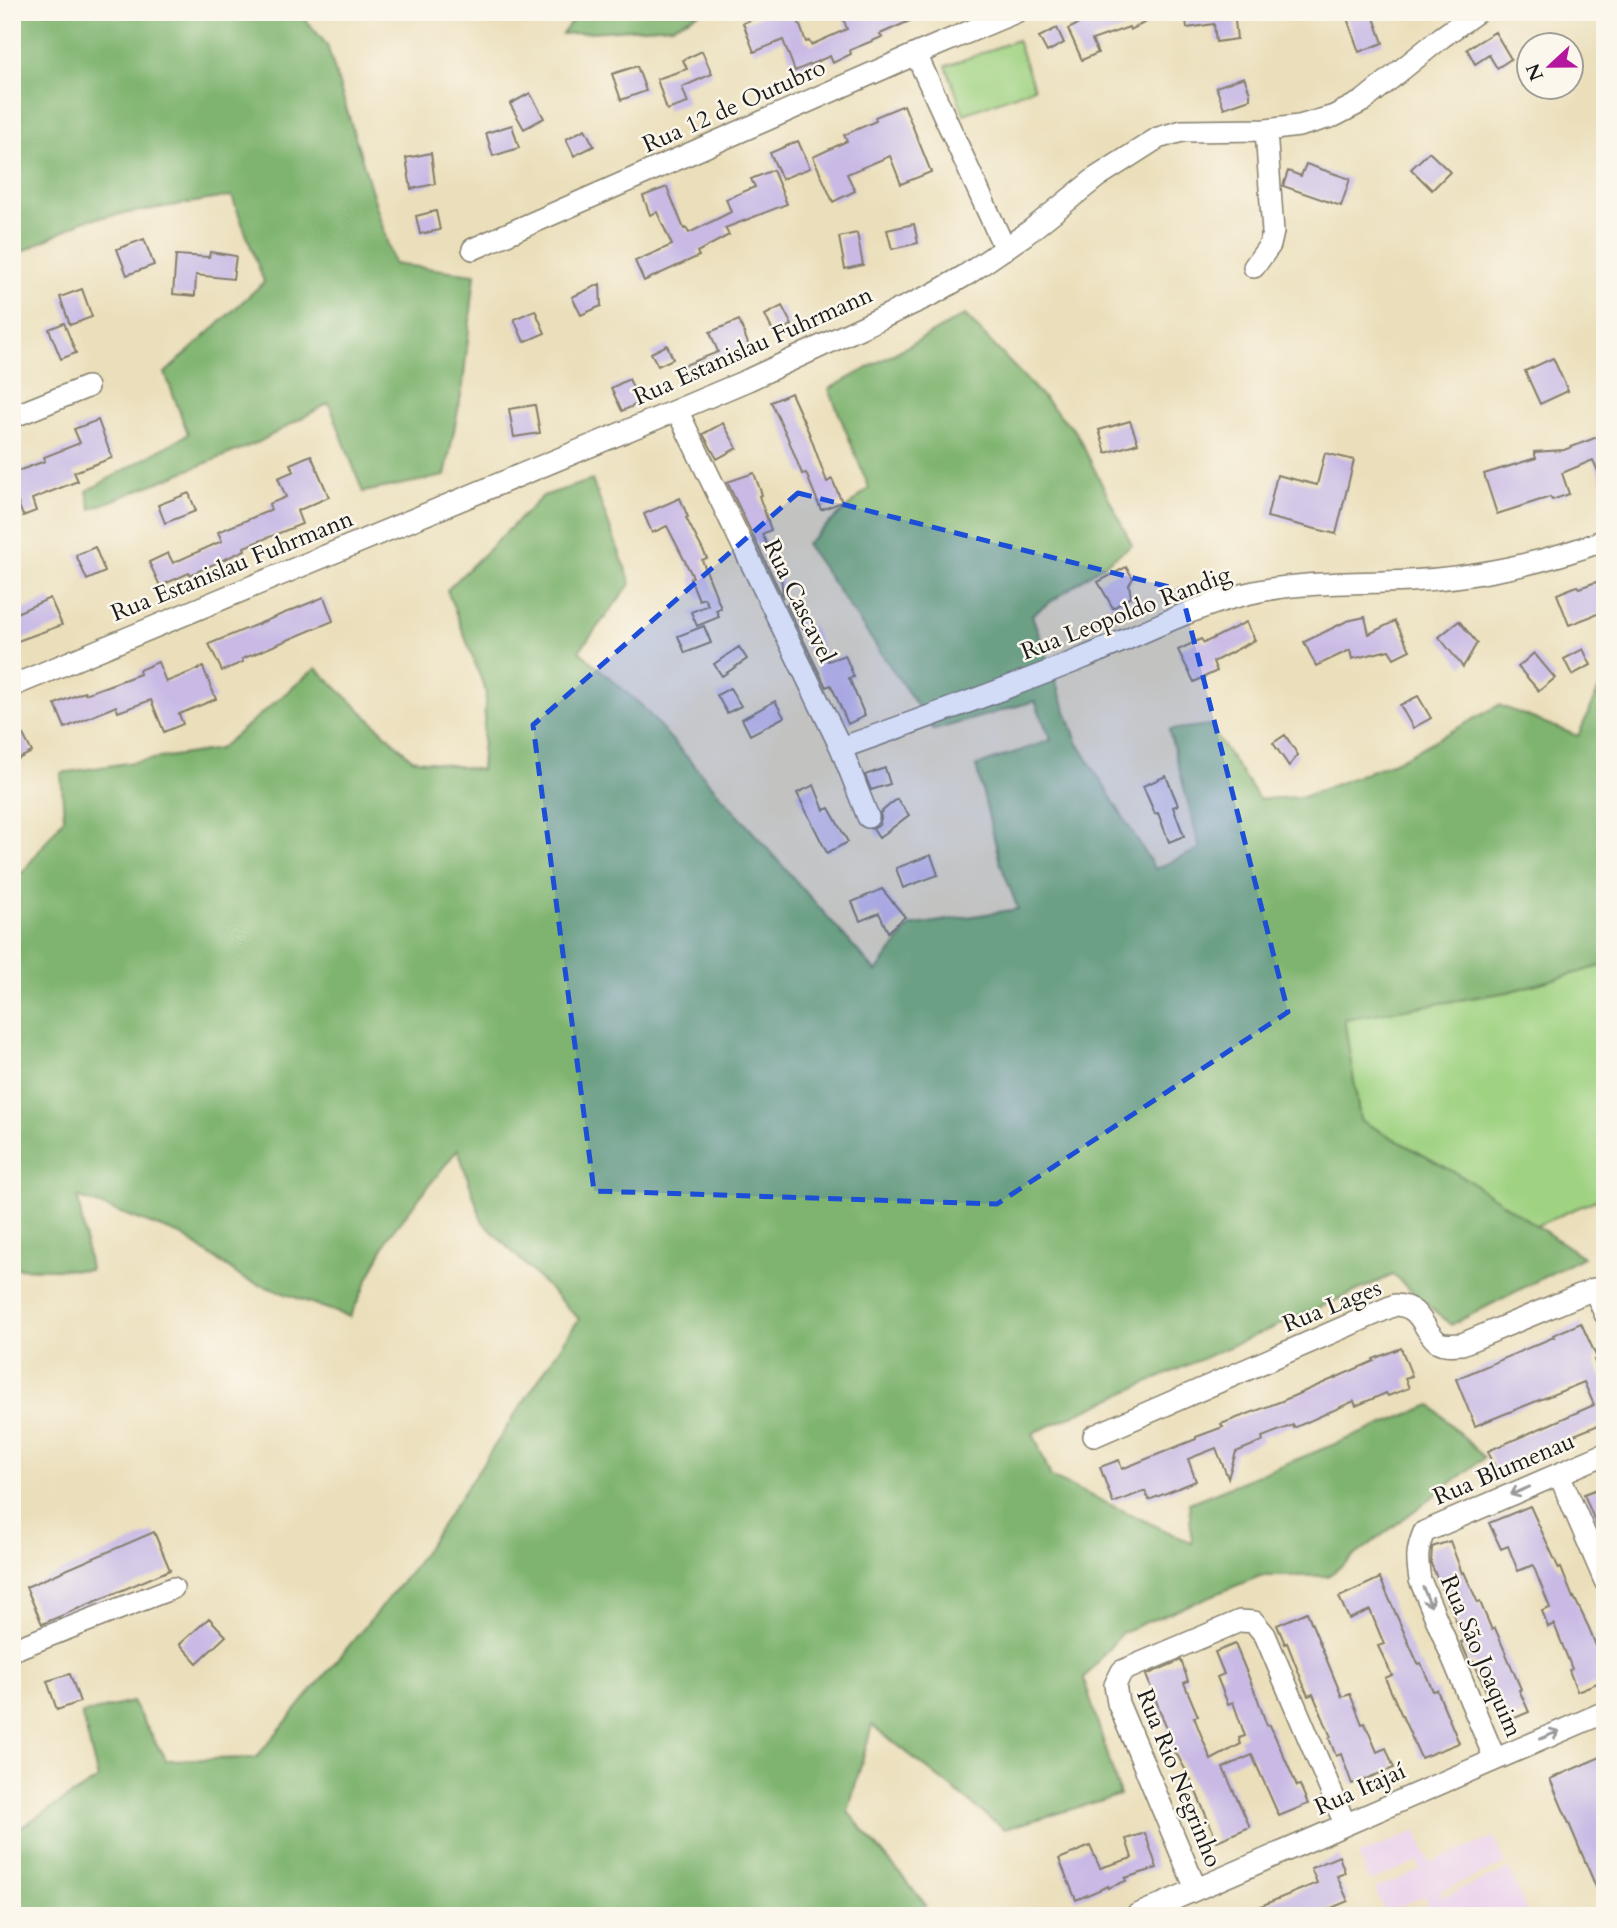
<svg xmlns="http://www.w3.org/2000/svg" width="1617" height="1928" viewBox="0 0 1617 1928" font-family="Cardo,serif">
<rect width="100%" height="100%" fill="#fbf7ec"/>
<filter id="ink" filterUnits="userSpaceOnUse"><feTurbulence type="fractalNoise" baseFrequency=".0143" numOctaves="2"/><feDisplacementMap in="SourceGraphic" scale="14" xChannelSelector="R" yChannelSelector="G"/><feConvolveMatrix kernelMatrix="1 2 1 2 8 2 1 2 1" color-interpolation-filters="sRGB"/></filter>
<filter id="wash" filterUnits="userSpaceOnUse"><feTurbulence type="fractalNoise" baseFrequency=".00686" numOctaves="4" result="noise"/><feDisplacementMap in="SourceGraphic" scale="28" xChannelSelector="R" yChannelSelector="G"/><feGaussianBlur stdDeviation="1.57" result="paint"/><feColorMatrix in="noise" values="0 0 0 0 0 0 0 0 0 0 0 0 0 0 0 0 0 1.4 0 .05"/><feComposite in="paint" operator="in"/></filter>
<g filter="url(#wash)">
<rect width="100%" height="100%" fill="#ebdfbb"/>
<path fill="#ead1ec" d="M1417,1831L1430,1863L1494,1837L1506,1864L1441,1891L1442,1897L1509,1869L1529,1916H1399L1428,1903L1425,1896L1385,1912L1375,1889L1420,1870L1417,1862L1369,1882L1358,1855Z"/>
<path fill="#9fd281" stroke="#5e774e" stroke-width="2" d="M1017,40L1034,88L964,114L946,66Z
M1605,962V1196L1536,1226L1360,1120L1344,1018Z"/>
<path fill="#7fb46f" stroke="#4e6846" stroke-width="2" d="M12,12H299L327,45L394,264L475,274L463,385L445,476L363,492L329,403L259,442L91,509L87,491L188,434L165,373L264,282L232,196L85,220L12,257V184L16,172L12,167Z
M579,12H702L673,26L562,34Z
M965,315L1076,432L1132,545L1032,615L1077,742L1155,869L1200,849L1169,730L1209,725L1259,799L1303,797L1399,760L1499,705L1578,736L1605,676V965L1508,992L1344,1019L1360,1120L1465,1178L1583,1257L1451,1325L1393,1275L1033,1433L1051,1477L1192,1543L1189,1503L1431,1405L1484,1458L1328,1576H1260L1122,1632L1084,1679L1120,1795L1004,1829L872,1725L848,1812L926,1905L913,1916H12V1830L21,1827L98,1779L82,1714L132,1702L166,1760L256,1758L411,1571L579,1319L482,1221L458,1149L389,1236L350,1317L244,1279L183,1236L78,1197L90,1270L12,1268V872L22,873L64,818L61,773L219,749L316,668L412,759L481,770L486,692L447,590L543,496L592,480L631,583L579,651L641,705L876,972L910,926L1018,909L1000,862L976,766L1051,740L1035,701L934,730L806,544L869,488L829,389Z"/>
<g id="blocks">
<path fill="#c8b9e5" d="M770,12H795L806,42L809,41L811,45L847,29L843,18L858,12H930L880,34L882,37L850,50L851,54L833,63L830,56L795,71L783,40L754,52L743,23Z
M1091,12H1166L1130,30L1129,27L1092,40L1098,53L1082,60L1068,29L1093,17Z
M1185,12H1234L1237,39L1216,42L1214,24L1187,28Z
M1363,12H1372L1383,43L1359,52L1347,18Z
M1057,28L1064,43L1047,52L1039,37Z
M1495,32L1511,59L1497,68L1489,55L1475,64L1467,49Z
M702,51L712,74L682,87L688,103L667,110L657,79L687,69L683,60Z
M637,66L646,91L621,100L612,74Z
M1244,77L1250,93V99L1224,108L1216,87Z
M530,93L544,118L524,129L510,104Z
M904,105L931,172L901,184L890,156L847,174L855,191L833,202L813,157L847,141L844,135L876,121L875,117Z
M512,125L519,148L493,156L486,133Z
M585,129L594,146L574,156L566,139Z
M798,141L810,168L782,179L770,153Z
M1429,152L1450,172L1432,190L1411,169Z
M431,153L435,184L411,189L406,158Z
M1306,164L1350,179L1341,206L1283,186L1288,171L1301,176Z
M773,170L787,204L725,228L729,235L697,252L699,256L644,281L635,261L672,245L657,212L650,215L643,196L667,187L684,229L686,228L689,233L731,212L726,199L755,187L751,179Z
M436,211L440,230L420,234L416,216Z
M914,224L918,243L892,249L887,230Z
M857,233L863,265L845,269L839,237Z
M144,239L154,265L127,275L117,249Z
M210,252L236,256L233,279L196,275L195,296L173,294L176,255L209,257Z
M600,284L601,306L581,315L572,297Z
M82,289L92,317L70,325L60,297Z
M782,306L792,325L774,334L765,315Z
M535,310L545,333L524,342L514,319Z
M739,320L752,354L685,379L680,367L718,352L710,332Z
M64,323L76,353L61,359L49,329Z
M667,345L673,359L658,366L651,353Z
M1553,358L1568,391L1540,404L1525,371Z
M629,379L640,403L622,411L611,388Z
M791,393L809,433L827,482L832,479L842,502L821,510L806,473L802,474L787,436L771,402Z
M535,405L540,433L514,437L509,409Z
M98,420L112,458L74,472L78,481L32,499L36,511L23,516L12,487V473L45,461L44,457L80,443L74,429Z
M1130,421L1138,443L1106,453L1099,430Z
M723,423L737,448L717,459L703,434Z
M1605,434V487L1593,460L1562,473L1569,494L1552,500L1550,497L1497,514L1484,474L1536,458L1534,452L1564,450Z
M1325,453L1354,460L1336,534L1267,517L1277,475L1317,485Z
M311,455L329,497L297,511L302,524L244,547L245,550L190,575L189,573L160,586L149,562L168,553L173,563L222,541L218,532L271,510L269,504L286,497L278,478L294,471L290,464Z
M754,473L762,495L759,496L771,530L762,534L781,575L783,598L727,482Z
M189,493L196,511L165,523L158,505Z
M680,498L688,517L686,518L707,558L702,560L721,608L716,610L719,617L697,626L691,612L708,605L704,598L699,600L690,578L693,577L667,526L652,533L644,514Z
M95,547L105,572L87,580L76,555Z
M1126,567L1133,578L1129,585L1131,597L1113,608L1098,582Z
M1605,579V611L1569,625L1557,594L1577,586L1579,588Z
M324,597L333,621L242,659L243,662L222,671L209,644Z
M50,598L62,625L12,643V615Z
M791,602L803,629L812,625L828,661L845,655L854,677L849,678L865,716L848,724L831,685L826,687L786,604Z
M1365,617L1369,634L1395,621L1410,650L1394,658L1389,650L1352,659L1350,650L1316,666L1304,642L1347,621Z
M1459,621L1477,643L1463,667L1439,637Z
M1246,622L1255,640L1213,662L1217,671L1194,682L1178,650L1201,639L1204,643Z
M704,626L711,643L685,653L678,636Z
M739,647L747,659L722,676L714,664Z
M1583,649L1591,665L1572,675L1564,659Z
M1534,653L1555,678L1539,691L1518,667Z
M158,662L166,682L203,667L216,699L179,714L183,724L164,732L151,700L118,712L116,706L65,728L55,704L84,692L85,694L140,674L139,670Z
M730,688L741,706L727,713L717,695Z
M1418,696L1431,718L1413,728L1400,705Z
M775,701L784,717L750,735L742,719Z
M12,713L32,752L12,762Z
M1285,735L1298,755L1289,766L1273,743Z
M885,768L890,784L871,790L865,775Z
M1166,776L1178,805L1173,807L1184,836L1169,842L1158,813L1155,814L1143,786Z
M814,785L824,810L829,808L848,842L827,853L797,793Z
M897,799L909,815L879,838L873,829L879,825L881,818L880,813Z
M931,855L938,875L903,888L896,868Z
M882,889L905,917L888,932L879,913L860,921L852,902Z
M1581,1323L1597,1358L1594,1360L1605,1383V1431L1601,1424L1547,1446L1550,1453L1531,1461L1529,1456L1496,1470L1488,1451L1594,1405L1584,1382L1475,1426L1456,1379L1554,1337L1553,1335Z
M1401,1348L1412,1376L1405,1378L1409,1388L1388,1396L1386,1393L1356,1406L1354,1401L1294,1428L1293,1425L1262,1437L1263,1441L1236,1452L1228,1478L1216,1448L1188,1459L1196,1481L1149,1500L1145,1491L1113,1503L1100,1467L1119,1460L1122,1469L1196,1439V1437L1223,1427L1221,1424L1282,1401L1374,1361L1373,1359Z
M1605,1486V1544H1604L1584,1494Z
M1530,1506L1559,1569L1561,1568L1573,1598L1574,1597L1589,1628L1605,1669V1680L1577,1691L1569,1670L1572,1669L1554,1624L1548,1627L1542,1611L1550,1608L1533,1565L1518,1571L1508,1546L1501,1549L1489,1523Z
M154,1532L170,1570L42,1624L26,1587Z
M1450,1541L1462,1573L1464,1572L1478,1603L1480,1602L1492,1630L1495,1628L1521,1689L1519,1690L1529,1712L1503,1723L1489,1690L1486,1691L1474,1662L1470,1663L1461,1642L1465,1641L1431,1564L1432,1547Z
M1380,1578L1418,1664L1421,1663L1433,1691L1437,1690L1459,1743L1421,1758L1385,1678L1392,1675L1378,1646L1384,1644L1370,1610L1349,1619L1339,1597Z
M1307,1612L1342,1697L1350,1694L1362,1724L1365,1723L1377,1752L1386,1748L1394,1768L1352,1784L1341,1754L1336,1756L1329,1738L1331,1737L1313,1694L1308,1696L1287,1643L1285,1644L1277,1625Z
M209,1618L226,1636L197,1663L180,1644Z
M1235,1644L1257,1697L1267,1726L1270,1725L1297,1786L1300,1785L1308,1804L1279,1816L1252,1755L1223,1768L1250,1827L1217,1841L1190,1778L1175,1751L1168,1754L1160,1735L1168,1732L1146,1675L1181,1660L1188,1681L1184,1683L1198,1716L1194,1717L1211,1760L1241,1744L1239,1738L1245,1736L1233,1702L1228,1704L1217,1677L1224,1674L1215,1652Z
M70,1674L80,1702L57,1710L47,1681Z
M1605,1755V1908L1550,1779Z
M1145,1833L1157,1868L1125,1878L1126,1881L1108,1888V1886L1076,1900L1059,1859L1090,1846L1100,1868L1132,1858L1126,1839Z
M1339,1856L1345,1873L1337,1876L1348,1901L1324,1911L1326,1916H1236L1317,1883L1311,1868Z"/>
</g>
</g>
<g filter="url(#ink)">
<use href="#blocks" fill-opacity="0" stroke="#847e6c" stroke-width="2"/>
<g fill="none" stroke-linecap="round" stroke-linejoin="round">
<defs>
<path id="street" d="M916,54L1005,249
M473,249L916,54L1016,12
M1254,267L1270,245L1273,232L1266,130
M677,410L841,748L868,817
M12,417L87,387
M12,686L677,410L748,380L933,294L966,275L1026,234L1097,177L1158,138L1182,131L1266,130L1299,126L1334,116L1363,101L1442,37L1477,12
M841,748C922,719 1004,690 1083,658C1137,636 1189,608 1246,594C1298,581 1355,584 1409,581C1474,578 1544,563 1605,540
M1094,1436L1395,1305C1423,1306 1421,1329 1438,1342C1445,1346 1454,1344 1462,1344L1594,1289L1605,1314
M1559,1474L1605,1581
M12,1650L173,1588
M1495,1759L1420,1580C1417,1560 1416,1551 1424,1532L1605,1454
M1196,1889L1118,1703L1115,1685L1122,1671L1240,1621L1254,1622L1265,1635L1345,1824
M1135,1916L1605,1712"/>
</defs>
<use href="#street" stroke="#847e6c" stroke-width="24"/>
<use href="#street" stroke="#fff" stroke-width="21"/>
</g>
<defs><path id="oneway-shaft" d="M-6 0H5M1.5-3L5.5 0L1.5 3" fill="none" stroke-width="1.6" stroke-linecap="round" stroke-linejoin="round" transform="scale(1.75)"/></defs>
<g stroke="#999">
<use href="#oneway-shaft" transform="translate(1520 1491) rotate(157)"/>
<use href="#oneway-shaft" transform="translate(1427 1597) rotate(67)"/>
<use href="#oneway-shaft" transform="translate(1550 1735) rotate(-23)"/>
</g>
</g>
<path fill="#1d4ed8" fill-opacity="0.2" stroke="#1d4ed8" stroke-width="5" stroke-dasharray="14 9" stroke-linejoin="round" d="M798,493L1181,590L1288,1012L997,1204L594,1191L533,725Z"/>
<g text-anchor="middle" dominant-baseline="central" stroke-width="5" stroke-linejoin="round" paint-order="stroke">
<g font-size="24" fill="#1c1c1c" stroke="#fbf7ec">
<text transform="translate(734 106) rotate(-24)">Rua 12 de Outubro</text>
<text transform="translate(753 346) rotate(-24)">Rua Estanislau Fuhrmann</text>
<text transform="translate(232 566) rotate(-22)">Rua Estanislau Fuhrmann</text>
<text transform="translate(799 601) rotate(64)">Rua Cascavel</text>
<text transform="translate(1126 613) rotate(-21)">Rua Leopoldo Randig</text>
<text transform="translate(1332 1306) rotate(-22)">Rua Lages</text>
<text transform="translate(1504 1469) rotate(-23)">Rua Blumenau</text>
<text transform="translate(1481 1656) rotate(67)">Rua São Joaquim</text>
<text transform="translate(1179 1778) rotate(68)">Rua Rio Negrinho</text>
<text transform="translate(1360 1789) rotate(-24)">Rua Itajaí</text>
</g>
</g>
<rect width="1617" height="1928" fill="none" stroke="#fbf7ec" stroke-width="42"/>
<g transform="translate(1550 66) rotate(248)"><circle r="33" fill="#fbf7ec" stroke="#a29f99" stroke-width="2"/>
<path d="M0-5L12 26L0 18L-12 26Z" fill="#b5179e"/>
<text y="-10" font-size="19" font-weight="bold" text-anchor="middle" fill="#1c1c1c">N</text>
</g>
</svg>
